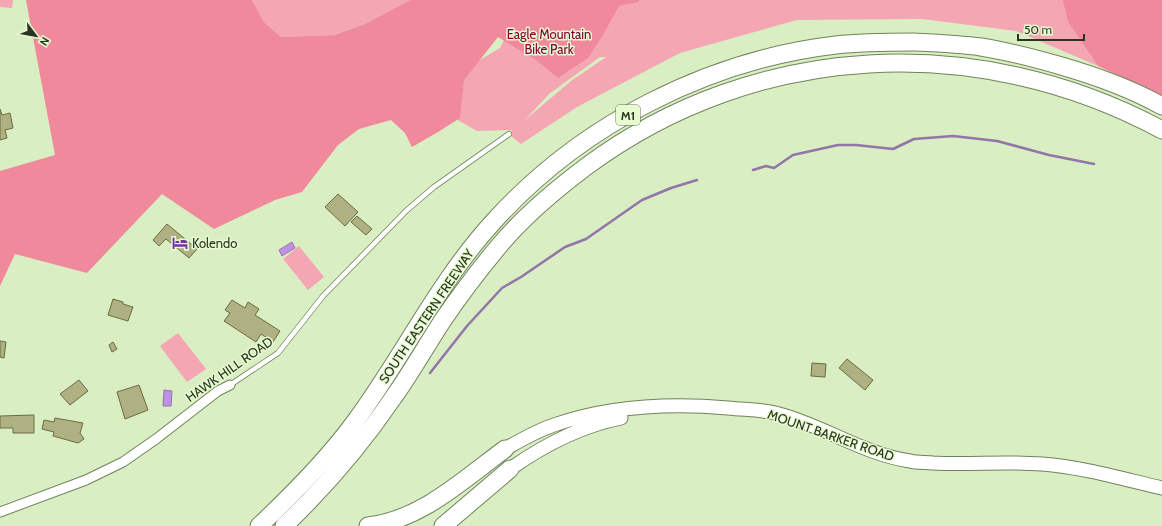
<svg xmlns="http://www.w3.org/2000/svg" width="1162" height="526" viewBox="0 0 1162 526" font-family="Cabin,sans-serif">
<rect width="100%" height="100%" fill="#d9eec2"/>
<path fill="#f4a6b3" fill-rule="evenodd" d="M0,0H13L12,8L0,7Z
M252,0H410L365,24L333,35L281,37L264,22Z
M524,0H1162L1072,28L1098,66L1016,31L922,19L797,20L680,53L577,107L521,144L509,134L513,130L477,131L423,100L439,84L500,48ZM600,57H606L571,81L525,120L549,94Z
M299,246L324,277L308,290L283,259Z
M178,333L206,369L187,382L160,346Z"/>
<path fill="#f0899c" d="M26,0H252L264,22L281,37L334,35L365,24L410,0H639L638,2L619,6L603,35L588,58L558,78L536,60L498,37L464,80L460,118L438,132L412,147L405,133L391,120L359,129L338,145L302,192L275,200L214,229L162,194L87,273L15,254L0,286V171L55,155Z
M1063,0H1162V96L1098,66L1068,22Z"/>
<path fill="#bf91e5" stroke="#9375aa" d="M292,242L295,248L282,256L279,250Z
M164,390L172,391L171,406H163Z"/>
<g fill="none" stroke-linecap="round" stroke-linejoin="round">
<path stroke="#9375aa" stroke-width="2.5" d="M753,170L766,166L774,168L793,155L838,145H856L893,149L914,139L953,136L997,141L1049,155L1094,164
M430,373L467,326L502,288L521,277L565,247L586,239L642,200L671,188L697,180"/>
</g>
<path fill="#b0b183" stroke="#6b6b40" d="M0,109L2,115L10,113L13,128L5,130L7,138L0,140Z
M338,194L358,212L345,226L325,207Z
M357,216L372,229L366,235L351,222Z
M167,224L197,249L189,258L166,239L159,246L153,240Z
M113,299L123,302V304L133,307L128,321L108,315Z
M232,300L245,308L248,302L259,309L255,315L280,331L273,342L261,334L256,342L224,321L230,313L225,310Z
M0,341L6,342L4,358L0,357Z
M113,342L117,349L112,352L109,345Z
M847,359L873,380L865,390L839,368Z
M812,363L826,364L825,377L811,376Z
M79,380L88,391L70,405L60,394Z
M139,385L148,410L125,419L117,392Z
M34,415V433H13V428H0V416Z
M55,418L83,423L80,433L84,439L78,443L53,436L54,432L42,429L44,420L54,422Z"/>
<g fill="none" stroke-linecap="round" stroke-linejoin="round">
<defs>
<path id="service" d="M230,385L278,353L323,296L407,210L434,187L509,134"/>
<path id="minor" d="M0,512L86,480L123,462L156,439L218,391L230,385"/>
<path id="secondary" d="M505,449C521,440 536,431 554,425C609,406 670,403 728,408C746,410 761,409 779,414C824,426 863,454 910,461C917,463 926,462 933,463C970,465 1006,461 1042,464C1082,467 1123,479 1162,488
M510,469C544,445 580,426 621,418"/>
<path id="motorway" d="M259,526C293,494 326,461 354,423C403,357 438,282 494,221C581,125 707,60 836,45C862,42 888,42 914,42C936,43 960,44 981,47C1007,51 1033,58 1058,65C1093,75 1130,88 1162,106
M284,526C325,487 361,445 393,398C411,373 426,346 443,320C460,295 479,270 499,246C524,216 555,190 587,166C756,41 978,31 1162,130
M368,526C421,520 463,480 505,449
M443,526L510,469"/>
</defs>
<use href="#service" stroke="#70835b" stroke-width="6"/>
<use href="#minor" stroke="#70835b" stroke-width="11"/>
<use href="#secondary" stroke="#70835b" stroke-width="15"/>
<use href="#motorway" stroke="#70835b" stroke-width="19"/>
<use href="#service" stroke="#fff" stroke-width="4.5"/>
<use href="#minor" stroke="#fff" stroke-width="9"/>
<use href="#secondary" stroke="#fff" stroke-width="13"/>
<use href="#motorway" stroke="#fff" stroke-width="17"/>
</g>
<defs>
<symbol id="hotel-bare" viewBox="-9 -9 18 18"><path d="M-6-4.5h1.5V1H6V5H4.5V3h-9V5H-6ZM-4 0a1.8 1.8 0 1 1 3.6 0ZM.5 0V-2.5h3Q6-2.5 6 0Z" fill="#7832a6" stroke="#e6fbcf" stroke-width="2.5" paint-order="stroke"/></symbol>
</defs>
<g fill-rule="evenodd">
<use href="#hotel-bare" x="169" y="232" width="22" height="22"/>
</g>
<g text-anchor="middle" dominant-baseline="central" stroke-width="3" stroke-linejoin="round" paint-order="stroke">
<rect fill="#e6fbcf" stroke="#636f56" stroke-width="1" x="616" y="105" width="24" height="20" rx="3"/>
<g font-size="12" font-weight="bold" fill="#2b3322">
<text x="628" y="115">M1</text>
</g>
<g font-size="13" fill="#830034" stroke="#e6fbcf">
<text x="549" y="34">Eagle Mountain<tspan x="549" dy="15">Bike Park</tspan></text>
</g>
<g font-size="13" fill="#2b3322" stroke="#e6fbcf" text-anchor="start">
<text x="192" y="243">Kolendo</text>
</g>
<g font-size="13" fill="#2b3322" stroke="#e6fbcf">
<text transform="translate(426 316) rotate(-56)">SOUTH EASTERN FREEWAY</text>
<text transform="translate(229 369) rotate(-35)">HAWK HILL ROAD</text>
<text transform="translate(831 435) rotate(19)">MOUNT BARKER ROAD</text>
</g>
</g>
<g transform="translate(36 36) rotate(122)" stroke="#e6fbcf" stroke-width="3" paint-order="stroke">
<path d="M0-3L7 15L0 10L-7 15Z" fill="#2b3322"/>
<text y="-6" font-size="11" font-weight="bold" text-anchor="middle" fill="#2b3322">N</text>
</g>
<path d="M1018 34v6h66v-6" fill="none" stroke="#2b3322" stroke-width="2"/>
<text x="1024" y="34" font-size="12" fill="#2b3322" stroke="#e6fbcf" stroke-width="3" paint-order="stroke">50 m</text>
</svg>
